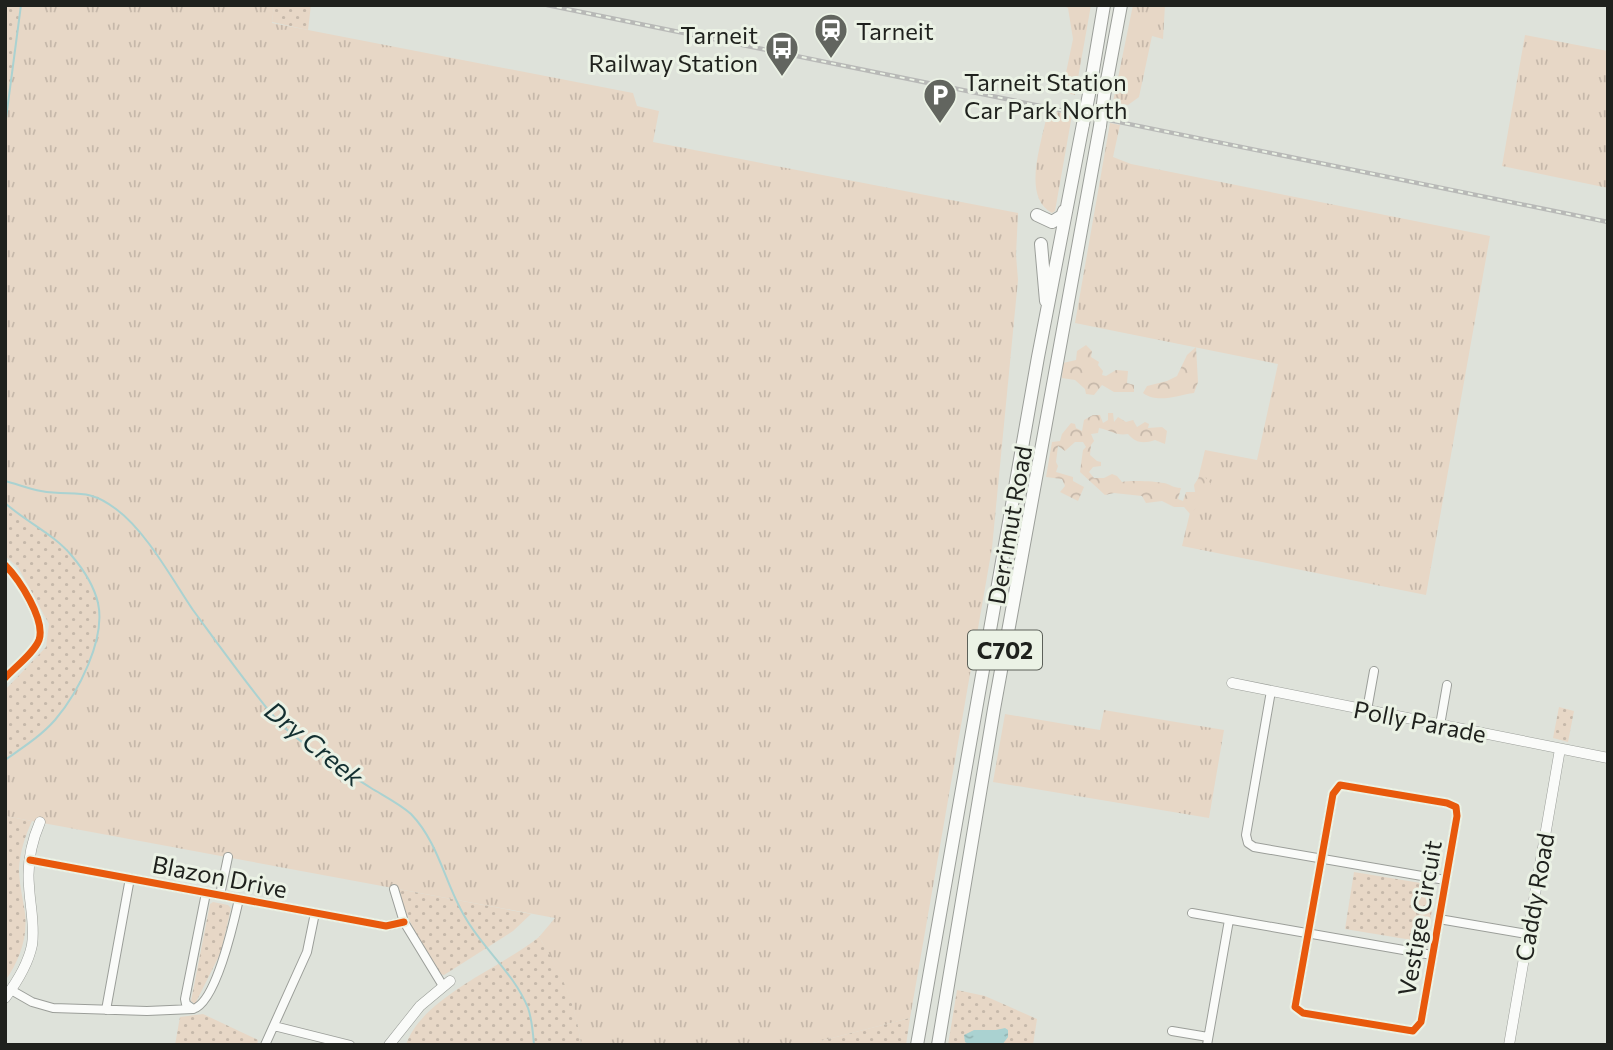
<svg xmlns="http://www.w3.org/2000/svg" width="1613" height="1050" viewBox="0 0 1613 1050" font-family="Commissioner,sans-serif">
<defs>
<pattern id="grass-tufts" width="24" height="20" patternUnits="userSpaceOnUse" patternTransform="scale(1.75)"><rect width="24" height="20" fill="#e7d7c6"/><path d="M3 7l-1-3M5 7V3M7 7l1-3M15 17l-1-3M17 17v-4M19 17l1-3" fill="none" stroke="#c6b8aa"/></pattern>
<pattern id="forest-crowns" width="20" height="18" patternUnits="userSpaceOnUse" patternTransform="scale(1.75)"><rect width="20" height="18" fill="#e7d7c6"/><path d="M2 6a3 3 0 1 1 6 0M12 15a3 3 0 1 1 6 0" fill="none" stroke="#c6b8aa"/></pattern>
<pattern id="park-dots" width="8" height="8" patternUnits="userSpaceOnUse" patternTransform="scale(1.75)"><rect width="8" height="8" fill="#e7d7c6"/><path d="M2 2h.1M6 6h.1" fill="none" stroke="#c6b8aa" stroke-width="1.8" stroke-linecap="round"/></pattern>
<pattern id="water-ripples" width="26" height="14" patternUnits="userSpaceOnUse" patternTransform="scale(1.75)"><rect width="26" height="14" fill="#aad2d1"/><path d="M2 4q2-2 4 0t4 0M15 11q2-2 4 0t4 0" fill="none" stroke="#92b4b3"/></pattern>
</defs>
<rect width="100%" height="100%" fill="#dee2da"/>
<path fill="url(#grass-tufts)" d="M21,5H274L272,23L633,93L637,106L659,111L653,142L1018,213L1016,255L1018,280L992,548L910,1018L805,1045H581C575,1001 561,974 539,937L555,918L5,816V760L24,747L73,697L95,644L98,603L89,581L71,555L5,503V127Z
M1062,5H1091L1075,95L1062,92L1073,39L1068,8Z
M1133,5H1165L1163,39L1152,36L1139,97L1128,105L1113,102Z
M1525,35L1608,51V188L1502,166Z
M1057,112L1072,115L1055,211L1052,213C1022,197 1041,145 1046,119L1056,121Z
M1110,123L1120,125L1113,157L1131,164L1490,236L1426,595L1182,546L1205,450L1257,460L1278,364L1075,323Z
M1104,710L1224,730L1209,818L993,782L1005,714L1100,730Z"/>
<path fill="url(#forest-crowns)" d="M1086,345L1092,351L1091,357L1099,362L1098,365L1103,371L1102,375L1106,376L1116,370L1128,371L1127,383L1134,385V392H1114L1102,385L1094,395L1086,394L1085,389L1075,380L1062,378L1063,363L1076,360L1077,351Z
M1196,347L1198,382L1194,393C1178,395 1158,404 1143,393L1147,386L1167,381L1177,376L1187,355Z
M1108,413H1113L1114,422L1118,417L1126,422L1133,420L1137,427L1145,422L1149,424L1148,428L1162,427L1167,431L1165,444L1155,440C1143,444 1136,443 1128,434C1116,436 1110,430 1099,428L1098,433L1091,434L1094,441L1091,445L1090,455L1097,461L1101,462V466L1093,467L1089,472L1094,478H1104L1112,474L1117,476L1122,482C1130,480 1155,481 1164,483C1170,484 1173,488 1181,488L1178,499L1183,501L1186,492H1195L1194,485L1199,477L1204,476L1211,484L1203,491L1201,495L1207,497L1190,514L1184,507H1174L1162,501L1146,503L1142,496L1114,493L1105,495L1080,472L1083,450L1086,447L1083,442H1075L1065,451L1058,446L1056,462L1058,466L1056,472L1073,477V481L1084,487L1078,501L1060,492L1065,486L1062,479L1046,477L1052,442L1060,441L1062,434L1071,423L1075,424L1076,428L1082,431L1084,420L1093,415H1100L1103,423L1108,420Z"/>
<path fill="url(#park-dots)" d="M5,5H21L5,126Z
M274,5H311L308,30L272,22Z
M5,503C26,522 54,534 72,556C83,569 94,586 98,603C106,639 78,693 55,720C41,736 22,748 5,760V690L46,647L49,624L18,567L5,556Z
M1559,707L1574,711L1568,742L1553,738Z
M5,816L32,821C25,836 20,852 19,869C19,884 23,898 25,913C28,938 19,961 5,981Z
M1354,872L1433,885L1435,891L1427,940L1424,942L1345,929Z
M398,889L531,914L513,931L444,975L440,974C422,946 407,921 398,889Z
M213,902L228,905L231,908L221,952L195,1004L191,1001L210,904Z
M539,937C561,972 576,1003 581,1045H406C421,998 501,968 539,937Z
M957,990L985,996L1037,1019L1033,1045H948Z
M203,1014L258,1040L257,1045H175L180,1017Z
M910,1018L906,1045H805Z"/>
<path fill="url(#water-ripples)" d="M1005,1028L1008,1030V1037L1002,1045H970L965,1042L964,1035L974,1030H996Z"/>
<g fill="none" stroke-linecap="round" stroke-linejoin="round">
<path stroke="#aad2d1" stroke-width="2" d="M5,126L21,5
M5,481C17,484 29,489 41,491C73,497 86,486 116,509C146,531 172,579 193,610C218,644 243,679 270,712C293,741 340,768 371,788C384,796 400,804 411,814C439,843 445,884 465,917C483,949 514,973 528,1008C532,1019 533,1033 534,1045
M5,503C26,522 54,534 72,556C83,569 94,586 98,603C106,639 78,693 55,720C41,736 22,748 5,760"/>
<defs>
<path id="minor" d="M5,565C19,579 46,620 39,640C34,653 15,667 5,678
M1271,691L1246,835L1248,843L1254,847L1445,880
M1367,710L1374,671
M1440,725L1447,685
M1340,785L1447,803L1456,807L1457,816L1421,1022L1413,1031L1303,1013L1295,1007L1333,794Z
M30,860L386,926L404,922
M394,889L404,922L443,986
M206,893L185,999L186,1004L193,1009C216,1003 234,921 239,899
M220,895L228,857
M1192,913L1432,955
M1439,919L1527,934
M11,990L32,1002L53,1008L147,1011L193,1009
M106,1010L130,878
M274,1026L350,1045
M1172,1031L1208,1037
M265,1045L307,952L315,913
M1207,1045L1229,920"/>
<path id="tertiary" d="M1232,683L1608,758
M5,998C17,982 28,965 32,945C35,925 30,906 29,886C27,864 31,843 40,822
M389,1045L420,1006L450,981
M1509,1045L1560,749"/>
<path id="primary" d="M1089,94L1104,5
M1104,96L1121,5
M1037,215L1052,222L1062,216L1064,211
M1041,244L1046,301
M917,1045L1038,357L1083,124
M938,1045L994,709L1100,126"/>
</defs>
<use href="#minor" stroke="#9b9e99" stroke-width="10"/>
<use href="#tertiary" stroke="#9b9e99" stroke-width="11"/>
<use href="#primary" stroke="#9b9e99" stroke-width="14"/>
<use href="#minor" stroke="#fafbf9" stroke-width="8"/>
<use href="#tertiary" stroke="#fafbf9" stroke-width="10"/>
<use href="#primary" stroke="#fafbf9" stroke-width="12"/>
<defs>
<path id="rail" d="M547,5L1608,222"/>
</defs>
<use href="#rail" stroke="#b8b9b7" stroke-width="4.5"/>
<use href="#rail" stroke="#ebf2e5" stroke-width="2" stroke-dasharray="5" stroke-linecap="butt"/>
<defs>
<path id="primary-bridge" d="M1083,124L1089,94
M1100,126L1104,96"/>
</defs>
<use href="#primary-bridge" stroke="#9b9e99" stroke-width="14" stroke-linecap="butt"/>
<use href="#primary-bridge" stroke="#fafbf9" stroke-width="12"/>
<defs>
<path id="cycleway" d="M5,565C19,579 46,620 39,640C34,653 15,667 5,678
M1340,785L1447,803L1456,807L1457,816L1421,1022L1413,1031L1303,1013L1295,1007L1333,794Z
M30,860L386,926L404,922"/>
</defs>
<use href="#cycleway" stroke="#ebf2e5" stroke-width="11"/>
<use href="#cycleway" stroke="#e8590c" stroke-width="7"/>
</g>
<defs>
<symbol id="station-pin" viewBox="-11 -11 22 30"><path d="M0 17L-7.5 6A9.5 9.5 0 1 1 7.5 6Z" fill="#62655f" stroke="#ebf2e5"/><path d="M-3-6H3Q5-6 5-4V2Q5 4 3 4L4.5 6H3L1.5 4h-3L-3 6H-4.5L-3 4Q-5 4-5 2V-4Q-5-6-3-6ZM-3.5-4v3h7v-3ZM-3.5 1v1.5H-2V1ZM2 1v1.5H3.5V1Z" fill="#fff"/></symbol>
<symbol id="bus-pin" viewBox="-11 -11 22 30"><path d="M0 17L-7.5 6A9.5 9.5 0 1 1 7.5 6Z" fill="#62655f" stroke="#ebf2e5"/><path d="M-5-6H5V4H4V6H2V4H-2V6H-4V4H-5ZM-3.5-4V0h7V-4ZM-3.5 1.2v1.5H-2V1.2ZM2 1.2v1.5H3.5V1.2Z" fill="#fff"/></symbol>
<symbol id="parking-pin" viewBox="-11 -11 22 30"><path d="M0 17L-7.5 6A9.5 9.5 0 1 1 7.5 6Z" fill="#62655f" stroke="#ebf2e5"/><path d="M-3.5-5.5H1a3.5 3.5 0 0 1 0 7H-1V5.5H-3.5ZM-1-3.4V-.6H.8a1.4 1.4 0 0 0 0-2.8Z" fill="#fff"/></symbol>
</defs>
<g fill-rule="evenodd">
<use href="#station-pin" x="812" y="11" width="38" height="52"/>
<use href="#bus-pin" x="763" y="29" width="38" height="52"/>
<use href="#parking-pin" x="921" y="76" width="38" height="52"/>
</g>
<g text-anchor="middle" dominant-baseline="central" stroke-width="6" stroke-linejoin="round" paint-order="stroke">
<rect fill="#ebf2e5" stroke="#5c6059" stroke-width="2" x="968" y="630.5" width="74" height="39" rx="5"/>
<g font-size="23" font-weight="bold" fill="#1f211d">
<text x="1005" y="650">C702</text>
</g>
<g font-size="24" fill="#1f211d" stroke="#ebf2e5" text-anchor="start">
<text x="856" y="30">Tarneit</text>
<text x="758" y="34" text-anchor="end">Tarneit<tspan x="758" dy="28">Railway Station</tspan></text>
<text x="964" y="81">Tarneit Station<tspan x="964" dy="28">Car Park North</tspan></text>
</g>
<g font-size="24" fill="#1f211d" stroke="#ebf2e5">
<text transform="translate(1009 525) rotate(-80)">Derrimut Road</text>
<text transform="translate(1420 721) rotate(11)">Polly Parade</text>
<text transform="translate(220 876) rotate(11)">Blazon Drive</text>
<text transform="translate(1534 897) rotate(-80)">Caddy Road</text>
<text transform="translate(1419 918) rotate(-80)">Vestige Circuit</text>
</g>
<g font-size="26" font-style="italic" fill="#122f30" stroke="#ebf2e5">
<text transform="translate(315 743) rotate(39)">Dry Creek</text>
</g>
</g>
<rect width="1613" height="1050" fill="none" stroke="#1f211d" stroke-width="14"/>
</svg>
